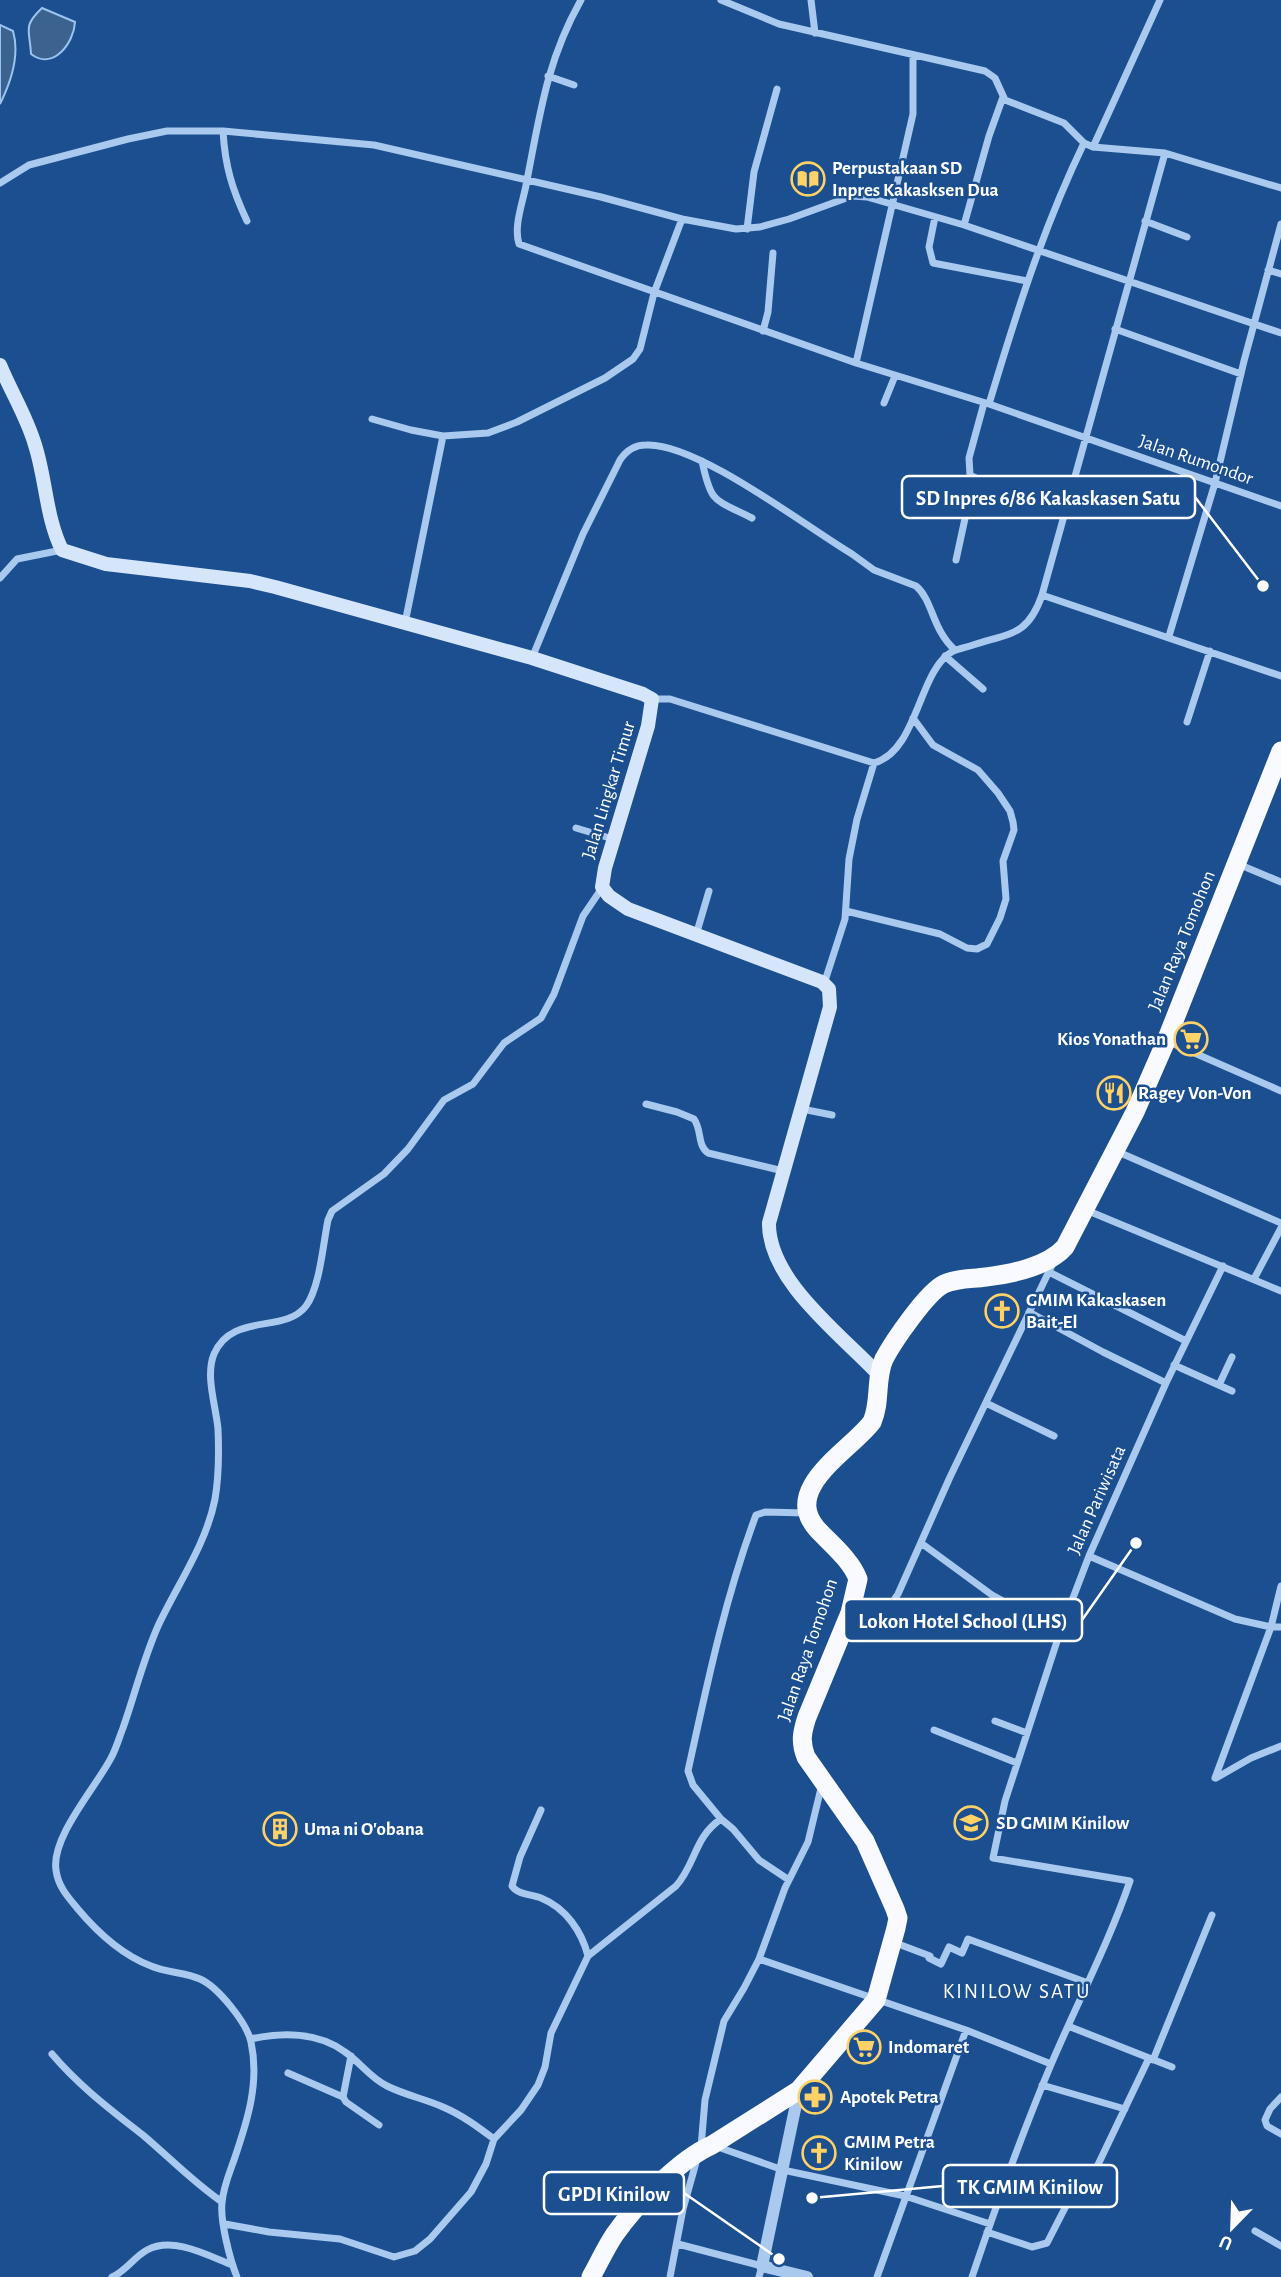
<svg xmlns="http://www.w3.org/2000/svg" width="1281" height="2277" viewBox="0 0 1281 2277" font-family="'Alegreya Sans',sans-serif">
<rect width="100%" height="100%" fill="#1b4f8f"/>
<path fill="#3c6290" stroke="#9cc4f0" stroke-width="2" d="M42,8L75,22C74,43 53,71 31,54C30,30 22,27 42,8Z
M0,25L13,31C20,55 11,82 0,104Z"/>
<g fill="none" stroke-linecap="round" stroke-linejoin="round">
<path stroke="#a9c9ee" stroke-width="7" d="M581,0C547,60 540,114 527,180C524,200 513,225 519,244L856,363L989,404L1281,506
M721,0L779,24L985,71L995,78L1005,100L1064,123L1084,143L1093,147L1165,153L1281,188
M811,0L815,33
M548,76L574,85
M223,131C225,166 232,189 247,221
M1093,147L1160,0
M1165,153L1042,595L1281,676
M0,183L29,165L128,139L167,131H223L374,145L601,197L682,219L736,229L760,227L789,219L852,196L867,197L964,225L1281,333
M935,217L929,247L933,263L1027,281
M1145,221L1187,237
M964,225L989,136L1003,97
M747,229L754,172L777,89
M1268,270L1281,274
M1115,329L1241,374
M763,331L768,312L773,253
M856,363L913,114V55
M884,403L895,376
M984,403L969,458L970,475L979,480L1067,502
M989,404C1016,314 1043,228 1084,143
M372,419L411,430L443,436L405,623
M443,436L488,433L517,422L605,378L633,359L640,349L654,293L682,219
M702,461C711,504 714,499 752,518
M956,560L974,477
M0,578L17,559L62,550
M1169,636L1215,483L1244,361L1281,224
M945,656L983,689
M532,658L583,534L620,460C626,451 634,445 646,445C696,442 805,526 852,554L874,570L916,586C933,600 932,630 955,650
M652,699H670L874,763
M1187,722L1210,651
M576,828L613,839
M1238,864L1281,882
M846,911L940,934L967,948L977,949L987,944L1000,918L1006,899L1003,861L1014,830L1013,822L1010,811L998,793L978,770L933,745L913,718
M696,935L709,891
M824,984L845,919L849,859L857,819L874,763C914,752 918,684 944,658C952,649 962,649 973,645C1010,633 1028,636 1042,595
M1167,1041L1281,1091
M646,1104L677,1112L694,1119C702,1130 697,1145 708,1153L783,1171
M802,1109L832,1115
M1116,1151L1281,1223
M1086,1210L1281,1291
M1049,1272L1186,1341
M1254,1279L1281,1228
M1029,1312L1103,1352L1166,1383
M1174,1365L1232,1391
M1219,1385L1232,1357
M986,1403L1054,1436
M921,1543L992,1595L1060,1632
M1089,1556L1235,1619L1271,1627L1215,1778
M1281,1586L1271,1627H1281
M851,1613C874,1619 886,1613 898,1594L950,1477L1053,1263
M995,1721L1027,1733
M934,1730L1017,1763
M1216,1778L1251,1758L1281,1746
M541,1810L520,1857L512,1886C518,1895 531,1894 541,1898C566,1908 582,1932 588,1956
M721,1819L693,1785L688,1771C707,1684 725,1598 756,1515L765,1512L806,1513
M893,1942L930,1956L929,1958L941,1964L949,1947L962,1953L968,1939L1088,1983
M759,1959L966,2030L1051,2064
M1068,2026L1172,2067
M251,2039C282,2032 318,2032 345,2052C360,2062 370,2078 387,2086C405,2095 425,2099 443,2107C462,2115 478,2127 494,2139
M52,2054C79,2086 111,2110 144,2136C170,2158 193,2182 222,2202
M351,2056L343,2097L346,2102L379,2125
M1153,2060L1212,1915
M288,2073L343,2097
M1042,2085L1125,2109
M1281,2097L1270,2109L1265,2120L1267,2126L1281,2134
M715,2146L783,2170L905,2196L990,2224
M701,2147L705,2100L724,2021L744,1988L759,1959L785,1888L808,1842L822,1784
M225,2224L269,2232L340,2239L394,2257L415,2251L430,2239L471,2192L486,2164L494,2139L521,2110L538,2085L545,2067L551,2033L588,1956L676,1886C696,1864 694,1837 721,1819L733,1829L759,1860L789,1880
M1255,2231L1281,2246
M987,2232L1032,2247L1047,2243L1067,2204L1094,2173L1149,2058
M678,2244L762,2266L759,2277
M112,2277C126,2271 134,2257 147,2250C173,2236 207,2255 232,2265
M237,2277C230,2260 220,2221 222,2203C223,2188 229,2174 234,2160C247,2122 260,2083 251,2042C247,2023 218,1987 200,1979C185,1972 167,1973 151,1966C122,1955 97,1932 77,1908C67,1896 58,1886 56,1870C51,1837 96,1787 111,1758C116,1749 119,1738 123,1728C135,1694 143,1660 158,1626C177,1585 206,1545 215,1499C219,1476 219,1452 218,1429C216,1406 205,1376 214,1354C232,1312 285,1334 306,1306C320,1287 323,1244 328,1220L332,1211L384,1174L408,1149L444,1100L473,1084L504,1043L541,1018L554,994L583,916L602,888
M670,2277L683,2209L697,2159
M877,2277L966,2030
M972,2277C996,2206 1021,2136 1050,2067C1076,2005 1108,1945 1130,1881L993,1858L1005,1801L1060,1632L1089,1556L1166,1383L1223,1266"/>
<path stroke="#a9c9ee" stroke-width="12" d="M799,2090L762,2266L807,2277"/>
<path stroke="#d6e6fa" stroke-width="14" d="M0,365C11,392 27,417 35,445C46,479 46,518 62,550L106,564L250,581L275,587L532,658L643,694L652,699L648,726L605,868L602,887L609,896L628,909L822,982L829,989L830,1007L769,1223C768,1281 843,1336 879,1375"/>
<path stroke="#f8faff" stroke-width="19" d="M591,2277C599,2263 606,2247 615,2234C636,2204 680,2159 712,2145L799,2090L876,2000L896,1928L898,1918L895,1909L865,1841L806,1757C800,1742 802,1732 807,1717L850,1613L858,1579C851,1560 831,1544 817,1529C781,1488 850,1451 872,1422C881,1402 875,1379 884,1359C893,1342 927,1292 944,1284C957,1278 972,1279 986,1277C1012,1274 1048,1266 1065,1247L1135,1112L1166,1041L1281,751"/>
</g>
<defs>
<symbol id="library-ring" viewBox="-11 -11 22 22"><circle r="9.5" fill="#1b4f8f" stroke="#ffd166" stroke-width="1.5"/><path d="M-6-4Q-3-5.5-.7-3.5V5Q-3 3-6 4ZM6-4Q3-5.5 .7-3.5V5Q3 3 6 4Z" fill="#ffd166"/></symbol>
<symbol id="supermarket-ring" viewBox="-11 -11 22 22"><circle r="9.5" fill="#1b4f8f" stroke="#ffd166" stroke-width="1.5"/><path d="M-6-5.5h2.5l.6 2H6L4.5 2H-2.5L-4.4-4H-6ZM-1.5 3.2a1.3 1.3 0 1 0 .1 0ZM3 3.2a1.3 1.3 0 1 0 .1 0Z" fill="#ffd166"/></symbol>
<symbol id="restaurant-ring" viewBox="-11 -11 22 22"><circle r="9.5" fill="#1b4f8f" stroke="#ffd166" stroke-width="1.5"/><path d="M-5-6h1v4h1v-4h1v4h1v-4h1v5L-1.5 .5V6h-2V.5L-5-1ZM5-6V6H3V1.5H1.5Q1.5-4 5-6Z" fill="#ffd166"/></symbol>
<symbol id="church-ring" viewBox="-11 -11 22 22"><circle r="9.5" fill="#1b4f8f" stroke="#ffd166" stroke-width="1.5"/><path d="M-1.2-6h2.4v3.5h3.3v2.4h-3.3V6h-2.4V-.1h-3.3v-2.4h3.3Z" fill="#ffd166"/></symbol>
<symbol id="school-ring" viewBox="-11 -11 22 22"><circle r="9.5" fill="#1b4f8f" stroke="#ffd166" stroke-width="1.5"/><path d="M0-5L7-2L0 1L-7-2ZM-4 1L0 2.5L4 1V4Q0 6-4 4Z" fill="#ffd166"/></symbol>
<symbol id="building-ring" viewBox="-11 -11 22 22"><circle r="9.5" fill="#1b4f8f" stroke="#ffd166" stroke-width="1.5"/><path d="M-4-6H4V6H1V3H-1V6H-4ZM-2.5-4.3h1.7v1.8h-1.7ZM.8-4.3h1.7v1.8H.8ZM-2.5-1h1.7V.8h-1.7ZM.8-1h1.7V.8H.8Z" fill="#ffd166"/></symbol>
<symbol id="pharmacy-ring" viewBox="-11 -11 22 22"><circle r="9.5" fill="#1b4f8f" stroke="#ffd166" stroke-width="1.5"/><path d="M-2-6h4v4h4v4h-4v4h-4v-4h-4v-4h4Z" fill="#ffd166"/></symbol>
</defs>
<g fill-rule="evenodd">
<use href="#library-ring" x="789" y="160" width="38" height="38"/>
<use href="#supermarket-ring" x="1172" y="1020" width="38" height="38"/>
<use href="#restaurant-ring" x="1095" y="1074" width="38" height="38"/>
<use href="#church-ring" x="983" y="1292" width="38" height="38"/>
<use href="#school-ring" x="952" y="1804" width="38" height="38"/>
<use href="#building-ring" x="261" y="1810" width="38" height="38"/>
<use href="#supermarket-ring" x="845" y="2028" width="38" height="38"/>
<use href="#pharmacy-ring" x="796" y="2078" width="38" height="38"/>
<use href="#church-ring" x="800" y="2134" width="38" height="38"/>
</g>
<g text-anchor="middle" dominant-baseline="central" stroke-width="5" stroke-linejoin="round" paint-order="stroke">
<g font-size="19" font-weight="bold" fill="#fff" stroke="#1b4f8f" text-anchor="start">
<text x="832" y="168">Perpustakaan SD<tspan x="832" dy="22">Inpres Kakasksen Dua</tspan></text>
<text x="1166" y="1039" text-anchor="end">Kios Yonathan</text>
<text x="1138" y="1093">Ragey Von-Von</text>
<text x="1026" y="1300">GMIM Kakaskasen<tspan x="1026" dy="22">Bait-El</tspan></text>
<text x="996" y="1823">SD GMIM Kinilow</text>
<text x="304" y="1829">Uma ni O'obana</text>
<text x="888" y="2047">Indomaret</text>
<text x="840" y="2097">Apotek Petra</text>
<text x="844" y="2142">GMIM Petra<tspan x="844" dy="22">Kinilow</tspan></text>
</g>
<g font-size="19" fill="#fff" stroke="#1b4f8f">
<text transform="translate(1196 460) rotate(19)">Jalan Rumondor</text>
<text transform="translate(609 790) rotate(-73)">Jalan Lingkar Timur</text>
<text transform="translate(1182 941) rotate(-68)">Jalan Raya Tomohon</text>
<text transform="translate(1097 1500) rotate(-66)">Jalan Pariwisata</text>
<text transform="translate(808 1650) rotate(-71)">Jalan Raya Tomohon</text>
</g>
<g font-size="21" letter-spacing="2" fill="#fff" stroke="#1b4f8f">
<text x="1017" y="1991">KINILOW SATU</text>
</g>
</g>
<path fill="none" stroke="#fff" stroke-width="2.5" d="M1263 586L1195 497M1136 1543L1082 1620M812 2198L943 2186M779 2259L684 2193"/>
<g fill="#fff" stroke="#1b4f8f" stroke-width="2.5">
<circle cx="1263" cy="586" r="7"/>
<circle cx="1136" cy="1543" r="7"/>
<circle cx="812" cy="2198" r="7"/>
<circle cx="779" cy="2259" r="7"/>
</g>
<g fill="#1b4f8f" stroke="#fff" stroke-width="2.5">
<rect x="902" y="476" width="293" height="42" rx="7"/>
<rect x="844" y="1599" width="238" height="42" rx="7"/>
<rect x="943" y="2165" width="174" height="42" rx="7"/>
<rect x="544" y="2172" width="140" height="42" rx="7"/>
</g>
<g font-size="21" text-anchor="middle" font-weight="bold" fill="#fff">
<text x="1048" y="505">SD Inpres 6/86 Kakaskasen Satu</text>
<text x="963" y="1628">Lokon Hotel School (LHS)</text>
<text x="1030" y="2194">TK GMIM Kinilow</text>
<text x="614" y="2201">GPDI Kinilow</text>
</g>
<g transform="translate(1232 2228) rotate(203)" stroke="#1b4f8f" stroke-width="5" paint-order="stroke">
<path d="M0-5L12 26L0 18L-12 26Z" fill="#ffffff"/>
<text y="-10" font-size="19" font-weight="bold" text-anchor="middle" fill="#ffffff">U</text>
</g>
</svg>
